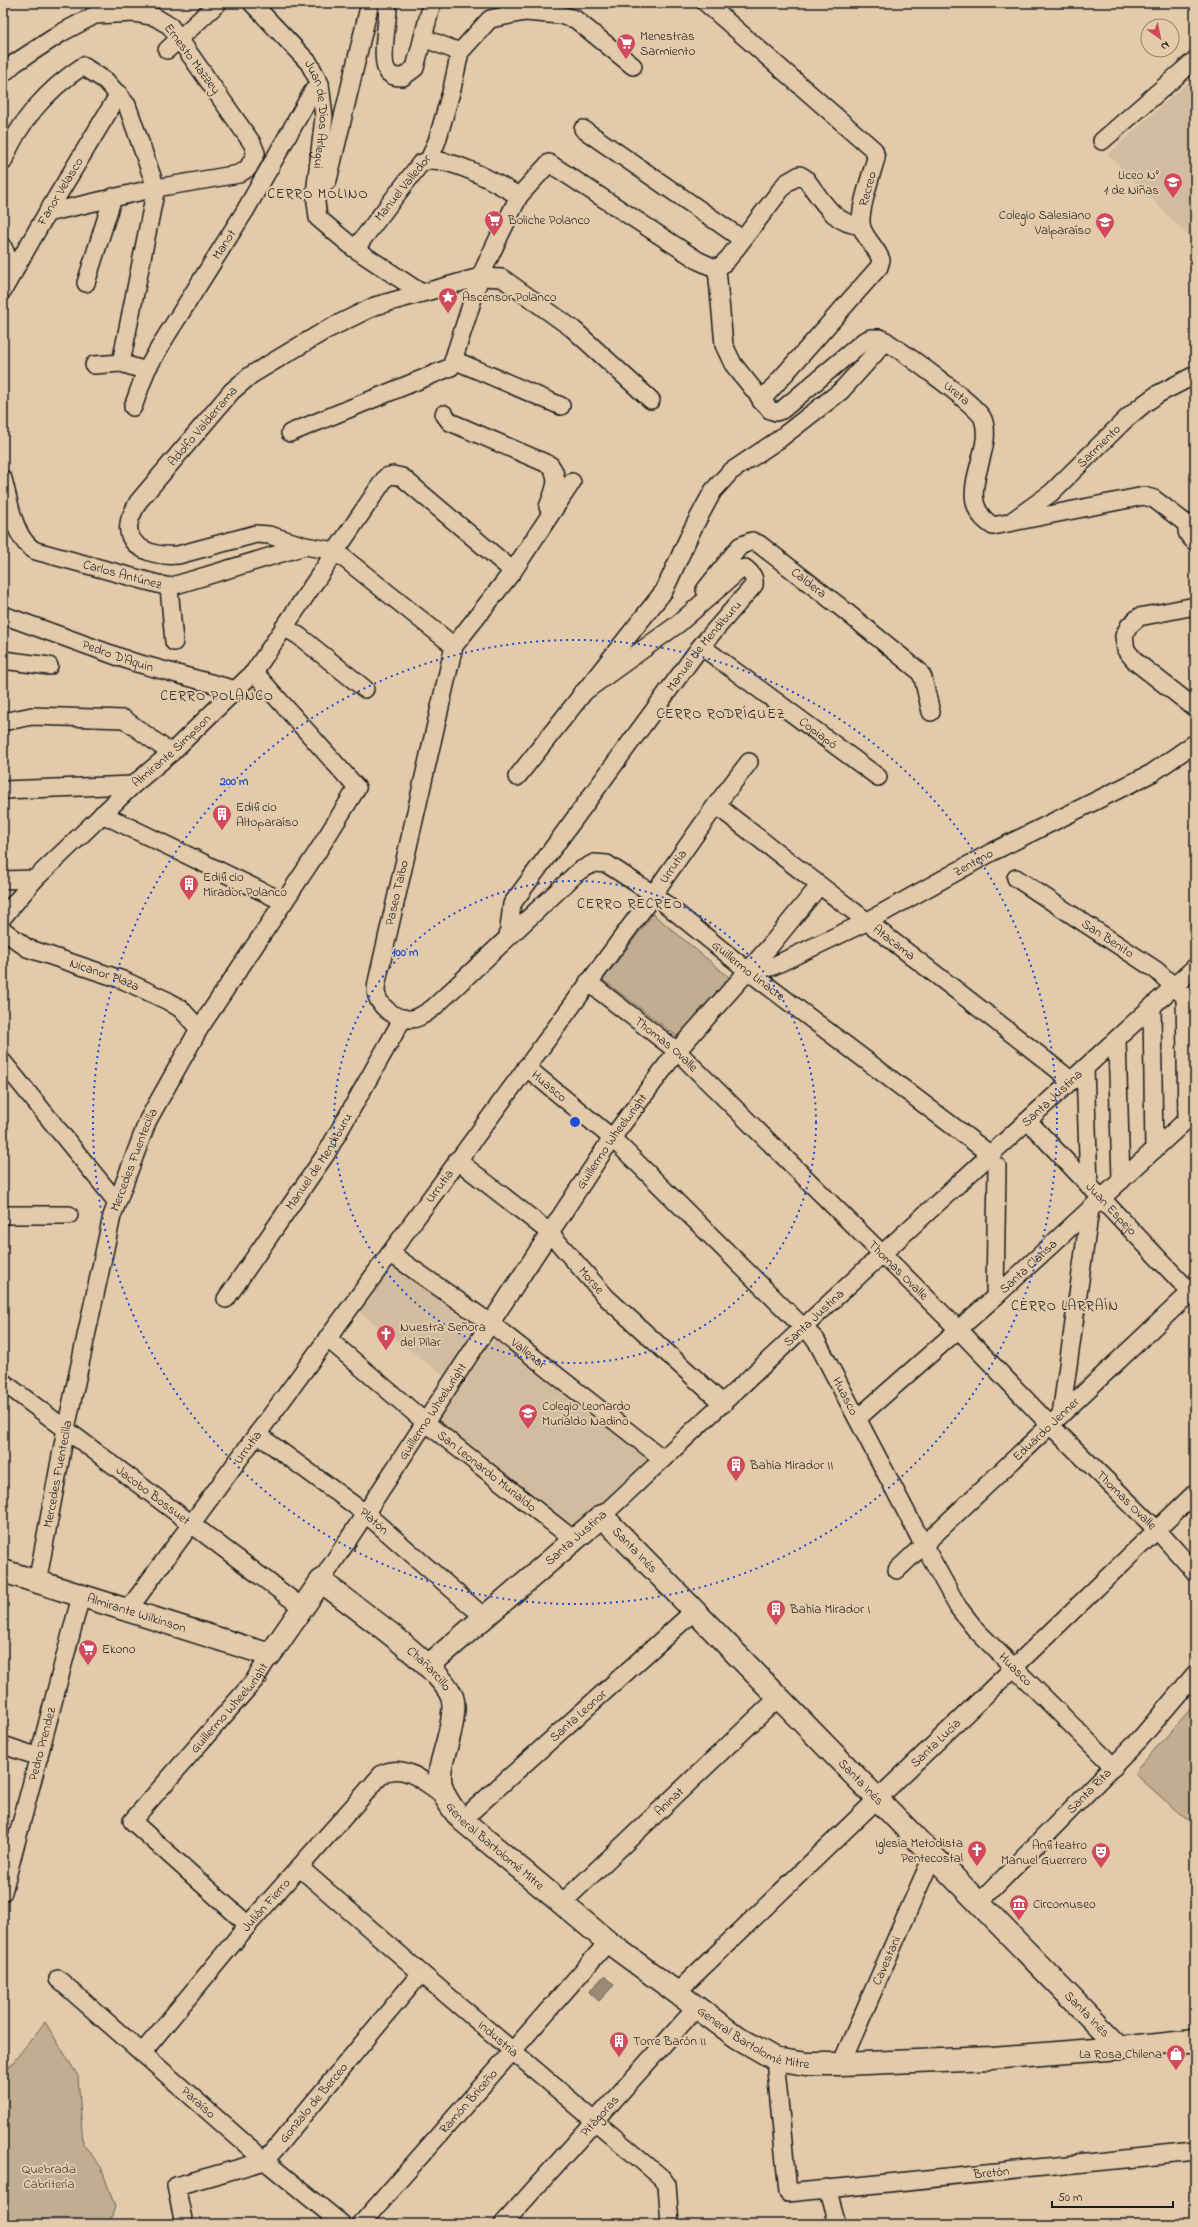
<svg xmlns="http://www.w3.org/2000/svg" width="1198" height="2227" viewBox="0 0 1198 2227" font-family="'Indie Flower',sans-serif">
<rect width="100%" height="100%" fill="#e2caaa"/>
<filter id="ink" filterUnits="userSpaceOnUse"><feTurbulence type="fractalNoise" baseFrequency=".025" numOctaves="2"/><feDisplacementMap in="SourceGraphic" scale="8" xChannelSelector="R" yChannelSelector="G"/><feConvolveMatrix kernelMatrix="1 2 1 2 8 2 1 2 1" color-interpolation-filters="sRGB"/></filter>
<g filter="url(#ink)">
<path fill="#d2bc9f" d="M1195,76V243L1108,154Z
M392,1266L469,1323L471,1336L445,1376L358,1311Z
M495,1339L537,1374L652,1459L579,1523L563,1524L431,1420Z"/>
<path fill="#c1ae92" stroke="#6e6557" d="M653,914L730,978L678,1037L603,980Z
M1195,1704V1827L1134,1773Z
M45,2022L78,2076L83,2144L101,2167L115,2207L109,2224H3V2075Z"/>
<path fill="#998a75" stroke="#675e51" d="M604,1976L614,1985L599,2001L589,1992Z"/>
<g fill="none" stroke-linecap="round" stroke-linejoin="round">
<defs>
<g id="street">
<path id="s1" d="M252,3L309,63L320,84L324,117L315,194L318,218L355,249L420,292"/>
<path d="M386,3L388,10C387,23 380,63 388,72C392,77 397,77 403,77L415,68L432,3"/>
<path d="M706,3L874,150L876,158C872,173 857,214 862,228C866,240 877,248 881,260L879,267L761,401"/>
<path d="M423,38L460,52"/>
<path d="M167,50L218,3"/>
<path d="M3,74L15,63L61,33L95,15L134,13L155,17L170,26L252,143L256,153L248,168L239,174L156,188L47,213"/>
<path d="M583,129L742,239"/>
<path d="M1102,141L1195,60"/>
<path d="M429,160C457,160 495,182 519,196"/>
<path d="M3,162C18,122 48,89 83,66L106,81L127,105L156,188L121,363"/>
<path d="M315,194L328,180L370,3"/>
<path id="s2" d="M861,225C834,226 820,197 805,178L800,175L786,183L728,259L717,269L724,345L733,364L770,410L776,412L782,410L864,341L871,338H880C895,346 978,405 983,419C996,453 950,499 993,526L1144,496L1154,499L1188,525"/>
<path d="M3,247L14,272"/>
<path d="M355,249L420,164L429,160L437,141L452,89L460,52L490,19L525,12L560,15L575,19L633,66"/>
<path d="M86,283L113,197"/>
<path id="s3" d="M3,290L47,213L119,94"/>
<path d="M454,360L561,406"/>
<path d="M94,365L121,363L146,371"/>
<path id="s4" d="M133,407L146,371L165,338L245,211L313,91L320,84"/>
<path d="M444,414L450,422L550,465C561,479 554,491 548,507"/>
<path d="M290,433L451,367L480,277L498,239L519,196L549,163L699,261L717,269"/>
<path id="s5" d="M3,479C9,500 14,541 36,551L169,587L305,546L335,551L454,646"/>
<path id="s6" d="M572,482L513,571L454,646L379,973C378,978 376,985 376,991C377,1006 396,1020 410,1019C419,1019 427,1012 433,1008L579,871L594,863L607,864L653,894L748,971L991,1155"/>
<path id="s7" d="M1012,521L1051,493L1126,419L1144,404L1158,394L1195,375"/>
<path d="M1195,522L1188,525C1185,533 1189,536 1195,542"/>
<path id="s8" d="M305,546L269,535L256,534L178,555C157,557 121,549 130,519C132,514 135,508 138,502L232,391L251,375L326,330L375,306L480,277L502,278L573,329L651,400"/>
<path d="M169,587L174,642"/>
<path id="s9" d="M705,590L740,546L752,541L759,544L839,606L919,671L923,678L931,712"/>
<path d="M1195,606L1139,617L1129,626L1124,636L1126,650L1136,662L1195,708"/>
<path id="s10" d="M3,615L133,662L236,690"/>
<path d="M284,627L299,636L365,689"/>
<path id="s11" d="M701,646L878,777"/>
<path d="M3,660L49,666"/>
<path d="M3,722L32,716L124,719L171,753"/>
<path d="M517,777L664,591L692,530L713,491L730,472L778,440L841,391L886,341"/>
<path d="M3,790L133,785"/>
<path id="s12" d="M716,805C834,897 954,987 1072,1081"/>
<path d="M102,814L284,902"/>
<path id="s13" d="M1016,878L1156,970L1195,1006"/>
<path d="M3,880L35,879"/>
<path id="s14" d="M3,917L35,879L79,837L133,785L171,753L254,672L386,477L393,475L402,477L513,571"/>
<path id="s15" d="M3,930L27,948L123,980L168,1001L181,1009L199,1029"/>
<path id="s16" d="M508,937L512,904L701,646L754,585C755,577 751,573 745,568L741,569L678,624L581,694"/>
<path id="s17" d="M748,971L771,967L866,922L992,852L1152,773L1195,743"/>
<path id="s18" d="M588,982L677,1051L959,1330L1050,1425L1157,1530L1195,1572"/>
<path d="M1185,996L1187,1120"/>
<path d="M1152,1007L1154,1150"/>
<path d="M1117,1039L1121,1181"/>
<path d="M3,1062L116,1201"/>
<path id="s19" d="M526,1067L612,1138L816,1340L923,1544L958,1607L976,1630L1114,1767"/>
<path d="M1085,1068L1089,1186"/>
<path id="s20" d="M1028,1121L1195,1297"/>
<path id="s21" d="M457,1160L549,1232L607,1298L723,1404"/>
<path d="M3,1215H69"/>
<path id="s22" d="M390,1253L490,1323L663,1459"/>
<path d="M995,1297L997,1166"/>
<path id="s23" d="M226,1299L326,1154L403,1018"/>
<path id="s24" d="M327,1338L425,1422L574,1540"/>
<path id="s25" d="M3,1382L303,1608"/>
<path d="M1061,1415L1090,1209"/>
<path id="s26" d="M858,1418L995,1297L1195,1112"/>
<path id="s27" d="M257,1434L365,1513L484,1617"/>
<path id="s28" d="M602,1516L883,1253L1195,967"/>
<path id="s29" d="M897,1570L1195,1288"/>
<path id="s30" d="M321,1581L612,1138L677,1051L770,946L819,886"/>
<path id="s31" d="M37,1583L66,1429L112,1216L148,1120L199,1029L316,854L357,788L254,672"/>
<path id="s32" d="M128,1610L643,909L716,805L749,762"/>
<path d="M3,1745L39,1757"/>
<path id="s33" d="M462,1820L693,1612"/>
<path id="s34" d="M299,1867L421,1973L662,2178L667,2185L670,2224"/>
<path id="s35" d="M3,1892L81,1596"/>
<path id="s36" d="M979,1903L1140,1739L1195,1674"/>
<path id="s37" d="M561,1904L778,1698"/>
<path id="s38" d="M248,1925L132,1821L254,1681L270,1655"/>
<path id="s39" d="M58,1979L265,2161L342,2224"/>
<path id="s40" d="M677,1992L1195,1493"/>
<path id="s41" d="M142,2053L248,1925L382,1774C405,1762 426,1783 444,1796"/>
<path id="s42" d="M775,2059L788,2193L1195,2152"/>
<path id="s43" d="M841,2064L932,1857"/>
<path d="M827,2188L837,2224"/>
<path id="s44" d="M184,2224L176,2186L265,2161L421,1973"/>
<path id="s45" d="M361,2224L608,1942"/>
<path id="s46" d="M503,2224L696,2008"/>
</g>
<g id="secondary">
<path id="s47" d="M3,1571L270,1655L321,1581C350,1604 441,1666 452,1697C455,1705 453,1714 452,1722C444,1768 425,1778 462,1820L608,1942L737,2037L775,2059L806,2064H841L991,2058L1120,2048L1195,2040"/>
<path id="s48" d="M428,1666L602,1516L1120,2048"/>
</g>
</defs>
<use href="#street" stroke="#1c1c1c" stroke-width="20"/>
<use href="#secondary" stroke="#1c1c1c" stroke-width="25"/>
<use href="#street" stroke="#e2caaa" stroke-width="17"/>
<use href="#secondary" stroke="#e2caaa" stroke-width="22"/>
</g>
</g>
<g fill="none" stroke="#1d4ed8" stroke-width="2" stroke-dasharray="2 4">
<circle cx="575" cy="1122" r="241"/>
<circle cx="575" cy="1122" r="482"/>
</g>
<defs>
<symbol id="supermarket-pin" viewBox="-11 -11 22 30"><path d="M0 17L-7.5 6A9.5 9.5 0 1 1 7.5 6Z" fill="#d1495b" stroke="#e2caaa"/><path d="M-6-5.5h2.5l.6 2H6L4.5 2H-2.5L-4.4-4H-6ZM-1.5 3.2a1.3 1.3 0 1 0 .1 0ZM3 3.2a1.3 1.3 0 1 0 .1 0Z" fill="#fff"/></symbol>
<symbol id="school-pin" viewBox="-11 -11 22 30"><path d="M0 17L-7.5 6A9.5 9.5 0 1 1 7.5 6Z" fill="#d1495b" stroke="#e2caaa"/><path d="M0-5L7-2L0 1L-7-2ZM-4 1L0 2.5L4 1V4Q0 6-4 4Z" fill="#fff"/></symbol>
<symbol id="sight-pin" viewBox="-11 -11 22 30"><path d="M0 17L-7.5 6A9.5 9.5 0 1 1 7.5 6Z" fill="#d1495b" stroke="#e2caaa"/><path d="M0-6L1.8-2.2L6-1.7L2.9 1.2L3.7 5.4L0 3.3L-3.7 5.4L-2.9 1.2L-6-1.7L-1.8-2.2Z" fill="#fff"/></symbol>
<symbol id="building-pin" viewBox="-11 -11 22 30"><path d="M0 17L-7.5 6A9.5 9.5 0 1 1 7.5 6Z" fill="#d1495b" stroke="#e2caaa"/><path d="M-4-6H4V6H1V3H-1V6H-4ZM-2.5-4.3h1.7v1.8h-1.7ZM.8-4.3h1.7v1.8H.8ZM-2.5-1h1.7V.8h-1.7ZM.8-1h1.7V.8H.8Z" fill="#fff"/></symbol>
<symbol id="church-pin" viewBox="-11 -11 22 30"><path d="M0 17L-7.5 6A9.5 9.5 0 1 1 7.5 6Z" fill="#d1495b" stroke="#e2caaa"/><path d="M-1.2-6h2.4v3.5h3.3v2.4h-3.3V6h-2.4V-.1h-3.3v-2.4h3.3Z" fill="#fff"/></symbol>
<symbol id="theatre-pin" viewBox="-11 -11 22 30"><path d="M0 17L-7.5 6A9.5 9.5 0 1 1 7.5 6Z" fill="#d1495b" stroke="#e2caaa"/><path d="M-5-5.5Q0-4 5-5.5V0Q5 5 0 6Q-5 5-5 0ZM-3.3-2.5H-1v1.5H-3.3ZM1-2.5H3.3v1.5H1ZM-2.8 1Q0 5.5 2.8 1Z" fill="#fff"/></symbol>
<symbol id="museum-pin" viewBox="-11 -11 22 30"><path d="M0 17L-7.5 6A9.5 9.5 0 1 1 7.5 6Z" fill="#d1495b" stroke="#e2caaa"/><path d="M0-6L6-3V-2H-6V-3ZM-5-1h2V3h-2ZM-1-1h2V3h-2ZM3-1h2V3H3ZM-6 4H6V6H-6Z" fill="#fff"/></symbol>
<symbol id="shop-pin" viewBox="-11 -11 22 30"><path d="M0 17L-7.5 6A9.5 9.5 0 1 1 7.5 6Z" fill="#d1495b" stroke="#e2caaa"/><path d="M-5-2.5h2.3a2.7 3.5 0 0 1 5.4 0H5L5.5 6h-11ZM-1.5-2.5h3a1.5 2.3 0 0 0-3 0Z" fill="#fff"/></symbol>
</defs>
<g fill-rule="evenodd">
<use href="#supermarket-pin" x="615" y="32" width="22" height="30"/>
<use href="#school-pin" x="1162" y="171" width="22" height="30"/>
<use href="#supermarket-pin" x="483" y="209" width="22" height="30"/>
<use href="#school-pin" x="1094" y="211" width="22" height="30"/>
<use href="#sight-pin" x="437" y="286" width="22" height="30"/>
<use href="#building-pin" x="211" y="803" width="22" height="30"/>
<use href="#building-pin" x="178" y="873" width="22" height="30"/>
<use href="#church-pin" x="375" y="1323" width="22" height="30"/>
<use href="#school-pin" x="517" y="1402" width="22" height="30"/>
<use href="#building-pin" x="725" y="1454" width="22" height="30"/>
<use href="#building-pin" x="765" y="1598" width="22" height="30"/>
<use href="#supermarket-pin" x="77" y="1638" width="22" height="30"/>
<use href="#church-pin" x="966" y="1839" width="22" height="30"/>
<use href="#theatre-pin" x="1090" y="1841" width="22" height="30"/>
<use href="#museum-pin" x="1008" y="1893" width="22" height="30"/>
<use href="#building-pin" x="608" y="2030" width="22" height="30"/>
<use href="#shop-pin" x="1165" y="2043" width="22" height="30"/>
</g>
<g text-anchor="middle" dominant-baseline="central" stroke-width="4" stroke-linejoin="round" paint-order="stroke">
<g font-size="13" fill="#1c1c1c" stroke="#e2caaa" text-anchor="start">
<text x="640" y="36">Menestras<tspan x="640" dy="15">Sarmiento</tspan></text>
<text x="1159" y="175" text-anchor="end">Liceo N°<tspan x="1159" dy="15">1 de Niñas</tspan></text>
<text x="1091" y="215" text-anchor="end">Colegio Salesiano<tspan x="1091" dy="15">Valparaíso</tspan></text>
<text x="508" y="220">Boliche Polanco</text>
<text x="462" y="297">Ascensor Polanco</text>
<text x="236" y="807">Edificio<tspan x="236" dy="15">Altoparaíso</tspan></text>
<text x="203" y="877">Edificio<tspan x="203" dy="15">Mirador Polanco</tspan></text>
<text x="400" y="1327">Nuestra Señora<tspan x="400" dy="15">del Pilar</tspan></text>
<text x="542" y="1406">Colegio Leonardo<tspan x="542" dy="15">Murialdo Nadino</tspan></text>
<text x="750" y="1465">Bahía Mirador II</text>
<text x="790" y="1609">Bahía Mirador I</text>
<text x="102" y="1649">Ekono</text>
<text x="963" y="1843" text-anchor="end">Iglesia Metodista<tspan x="963" dy="15">Pentecostal</tspan></text>
<text x="1087" y="1845" text-anchor="end">Anfiteatro<tspan x="1087" dy="15">Manuel Guerrero</tspan></text>
<text x="1033" y="1904">Circomuseo</text>
<text x="633" y="2041">Torre Barón II</text>
<text x="1162" y="2054" text-anchor="end">La Rosa Chilena</text>
</g>
<g font-size="13" fill="#1c1c1c" stroke="#e2caaa">
<text transform="translate(192 59) rotate(53)">Ernesto Mazzey</text>
<text stroke="none"><textPath href="#s1" startOffset="136">Juan de Dios Arlegui</textPath></text>
<text transform="translate(403 188) rotate(-51)">Manuel Valledor</text>
<text transform="translate(868 189) rotate(-75)">Recreo</text>
<text stroke="none"><textPath href="#s3" startOffset="114">Fanor Velasco</textPath></text>
<text stroke="none"><textPath href="#s4" startOffset="187">Manot</textPath></text>
<text stroke="none"><textPath href="#s2" startOffset="596">Ureta</textPath></text>
<text stroke="none"><textPath href="#s8" startOffset="322">Adolfo Valderrama</textPath></text>
<text stroke="none"><textPath href="#s7" startOffset="115">Sarmiento</textPath></text>
<text stroke="none"><textPath href="#s5" startOffset="171">Carlos Antúnez</textPath></text>
<text stroke="none"><textPath href="#s9" startOffset="140">Caldera</textPath></text>
<text stroke="none"><textPath href="#s16" startOffset="355">Manuel de Mendiburu</textPath></text>
<text stroke="none"><textPath href="#s10" startOffset="122">Pedro D'Aquin</textPath></text>
<text stroke="none"><textPath href="#s11" startOffset="146">Copiapó</textPath></text>
<text stroke="none"><textPath href="#s14" startOffset="237">Almirante Simpson</textPath></text>
<text stroke="none"><textPath href="#s17" startOffset="251">Zenteno</textPath></text>
<text stroke="none"><textPath href="#s32" startOffset="922">Urrutia</textPath></text>
<text transform="translate(397 893) rotate(-77)">Paseo Taibo</text>
<text stroke="none"><textPath href="#s13" startOffset="110">San Benito</textPath></text>
<text stroke="none"><textPath href="#s12" startOffset="225">Atacama</textPath></text>
<text stroke="none"><textPath href="#s6" startOffset="1037">Guillermo Linacre</textPath></text>
<text stroke="none"><textPath href="#s15" startOffset="112">Nicanor Plaza</textPath></text>
<text stroke="none"><textPath href="#s18" startOffset="100">Thomas Ovalle</textPath></text>
<text stroke="none"><textPath href="#s19" startOffset="30">Huasco</textPath></text>
<text stroke="none"><textPath href="#s28" startOffset="614">Santa Justina</textPath></text>
<text stroke="none"><textPath href="#s30" startOffset="527">Guillermo Wheelwright</textPath></text>
<text stroke="none"><textPath href="#s31" startOffset="435">Mercedes Fuentecilla</textPath></text>
<text stroke="none"><textPath href="#s23" startOffset="166">Manuel de Mendiburu</textPath></text>
<text stroke="none"><textPath href="#s32" startOffset="526">Urrutia</textPath></text>
<text stroke="none"><textPath href="#s20" startOffset="121">Juan Espejo</textPath></text>
<text stroke="none"><textPath href="#s26" startOffset="228">Santa Clarisa</textPath></text>
<text stroke="none"><textPath href="#s18" startOffset="424">Thomas Ovalle</textPath></text>
<text stroke="none"><textPath href="#s21" startOffset="181">Morse</textPath></text>
<text stroke="none"><textPath href="#s28" startOffset="290">Santa Justina</textPath></text>
<text stroke="none"><textPath href="#s22" startOffset="171">Vallenar</textPath></text>
<text stroke="none"><textPath href="#s19" startOffset="462">Huasco</textPath></text>
<text stroke="none"><textPath href="#s30" startOffset="203">Guillermo Wheelwright</textPath></text>
<text stroke="none"><textPath href="#s29" startOffset="205">Eduardo Jenner</textPath></text>
<text stroke="none"><textPath href="#s32" startOffset="202">Urrutia</textPath></text>
<text stroke="none"><textPath href="#s24" startOffset="208">San Leonardo Murialdo</textPath></text>
<text stroke="none"><textPath href="#s31" startOffset="111">Mercedes Fuentecilla</textPath></text>
<text stroke="none"><textPath href="#s25" startOffset="188">Jacobo Bossuet</textPath></text>
<text stroke="none"><textPath href="#s18" startOffset="748">Thomas Ovalle</textPath></text>
<text stroke="none"><textPath href="#s27" startOffset="146">Platón</textPath></text>
<text transform="translate(576 1538) rotate(-41)">Santa Justina</text>
<text stroke="none"><textPath href="#s48" startOffset="277">Santa Inés</textPath></text>
<text stroke="none"><textPath href="#s47" startOffset="140">Almirante Wilkinson</textPath></text>
<text stroke="none"><textPath href="#s19" startOffset="786">Huasco</textPath></text>
<text stroke="none"><textPath href="#s47" startOffset="509">Chañarcillo</textPath></text>
<text stroke="none"><textPath href="#s38" startOffset="305">Guillermo Wheelwright</textPath></text>
<text stroke="none"><textPath href="#s33" startOffset="156">Santa Leonor</textPath></text>
<text stroke="none"><textPath href="#s40" startOffset="359">Santa Lucía</textPath></text>
<text stroke="none"><textPath href="#s35" startOffset="153">Pedro Prendez</textPath></text>
<text stroke="none"><textPath href="#s48" startOffset="601">Santa Inés</textPath></text>
<text stroke="none"><textPath href="#s36" startOffset="157">Santa Rita</textPath></text>
<text stroke="none"><textPath href="#s37" startOffset="149">Aninat</textPath></text>
<text stroke="none"><textPath href="#s47" startOffset="719">General Bartolomé Mitre</textPath></text>
<text stroke="none"><textPath href="#s41" startOffset="193">Julián Fierro</textPath></text>
<text stroke="none"><textPath href="#s43" startOffset="113">Cavestani</textPath></text>
<text stroke="none"><textPath href="#s48" startOffset="925">Santa Inés</textPath></text>
<text stroke="none"><textPath href="#s47" startOffset="1043">General Bartolomé Mitre</textPath></text>
<text stroke="none"><textPath href="#s34" startOffset="263">Industria</textPath></text>
<text stroke="none"><textPath href="#s45" startOffset="163">Ramón Briceño</textPath></text>
<text stroke="none"><textPath href="#s39" startOffset="187">Paraíso</textPath></text>
<text stroke="none"><textPath href="#s44" startOffset="207">Gonzalo de Berceo</textPath></text>
<text stroke="none"><textPath href="#s46" startOffset="145">Pitágoras</textPath></text>
<text stroke="none"><textPath href="#s42" startOffset="339">Bretón</textPath></text>
</g>
<g font-size="13" fill="#3d3934" stroke="#e2caaa">
<text x="49" y="2169">Quebrada<tspan x="49" dy="15">Cabritería</tspan></text>
</g>
<g font-size="14" letter-spacing="1" fill="#1c1c1c" stroke="#e2caaa">
<text x="318" y="194">CERRO MOLINO</text>
<text x="217" y="696">CERRO POLANCO</text>
<text x="721" y="714">CERRO RODRÍGUEZ</text>
<text x="630" y="904">CERRO RECREO</text>
<text x="1065" y="1306">CERRO LARRAÍN</text>
</g>
</g>
<circle cx="575" cy="1122" r="6" fill="#1d4ed8" stroke="#e2caaa" stroke-width="2"/>
<g font-size="12" text-anchor="middle" font-weight="bold" fill="#1d4ed8" stroke="#e2caaa" stroke-width="4" stroke-linejoin="round" paint-order="stroke">
<text x="234" y="785">200 m</text>
<text x="405" y="956">100 m</text>
</g>
<rect width="1198" height="2227" fill="none" stroke="#e2caaa" stroke-width="16"/>
<rect x="8" y="8" width="1182" height="2211" fill="none" stroke="#1c1c1c" stroke-width="1.5" filter="url(#ink)"/>
<g transform="translate(1160 38) rotate(147)"><circle r="19" fill="#e2caaa" stroke="#938471"/>
<path d="M0-3L7 15L0 10L-7 15Z" fill="#d1495b"/>
<text y="-6" font-size="11" font-weight="bold" text-anchor="middle" fill="#1c1c1c">N</text>
</g>
<path d="M1052 2201v6h121v-6" fill="none" stroke="#1c1c1c" stroke-width="2"/>
<text x="1058" y="2201" font-size="12" fill="#1c1c1c" stroke="#e2caaa" stroke-width="3" paint-order="stroke">50 m</text>
</svg>
